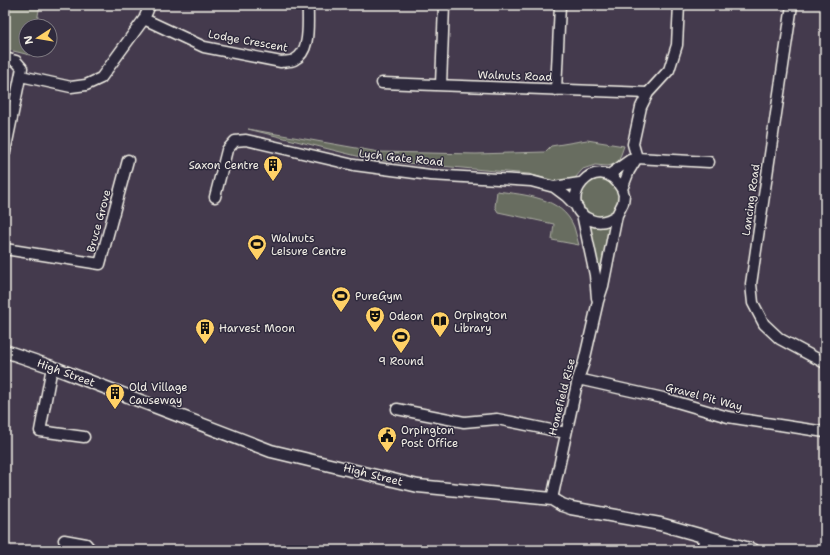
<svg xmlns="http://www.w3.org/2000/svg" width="830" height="555" viewBox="0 0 830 555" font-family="'Shantell Sans',sans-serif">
<rect width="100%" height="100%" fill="#443a4d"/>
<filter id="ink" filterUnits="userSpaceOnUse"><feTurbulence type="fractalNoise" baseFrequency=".025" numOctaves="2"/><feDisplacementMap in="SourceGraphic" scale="8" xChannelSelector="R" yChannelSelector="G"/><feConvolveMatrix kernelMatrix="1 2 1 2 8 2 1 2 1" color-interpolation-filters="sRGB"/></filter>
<g filter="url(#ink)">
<path fill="#676d60" stroke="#aeafa4" d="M5,5H40L36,26H26V50H31L30,55L5,49Z
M248,129L379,152L476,154L545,152L551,146L587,140L624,146L618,163L608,166L595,165L583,169L574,179L566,182L554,181L529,174L373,160Z
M581 198a19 19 0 1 1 38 0a19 19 0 1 1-38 0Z
M497,191C525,195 562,197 574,227C576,233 577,239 579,245L552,240L554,224L498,212L495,207Z
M586,225C596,228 602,228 612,225L600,280Z"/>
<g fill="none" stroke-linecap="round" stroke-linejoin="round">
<defs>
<path id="minor" d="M792,5L751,284L753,303L764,324L780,339L825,363
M144,19L204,47L281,62C285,61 290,62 294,60C312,51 307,22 308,5
M5,58L16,61L22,68L5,152
M21,76L71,87L86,85L101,78L144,19L150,5
M382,83L648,93
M441,85L444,5
M556,90L560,5
M609,175L630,160L637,158L709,162
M554,187L566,196L578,208
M215,197L227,150L235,141L246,140L354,165L430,175L531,181L554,187L580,183
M582,214L595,275L597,298
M617,215C609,221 601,224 591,220C551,205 597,145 622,189
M5,249L100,264L128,160
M52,367L40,431L84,437
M578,379L663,398L728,417L825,432
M397,409L464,422L497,419L566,433
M552,499L578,379L584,362L598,301L603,286L617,215L623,203L624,195L622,189L629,171L637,158L633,144L641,107L648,93L669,70L677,45L679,5
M64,540L86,544L91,550
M702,550L705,536"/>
<path id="tertiary" d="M5,351L52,367L271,451L418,486L552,499L562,505L571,508L660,524L753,550"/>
</defs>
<use href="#minor" stroke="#f4f1e8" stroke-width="13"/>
<use href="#tertiary" stroke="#f4f1e8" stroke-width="15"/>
<use href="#minor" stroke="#2f2a3d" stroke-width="10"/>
<use href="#tertiary" stroke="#2f2a3d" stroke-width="12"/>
</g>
</g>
<defs>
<symbol id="building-pin" viewBox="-11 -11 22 30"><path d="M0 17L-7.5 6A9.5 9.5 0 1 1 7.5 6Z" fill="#ffd166" stroke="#2f2a3d"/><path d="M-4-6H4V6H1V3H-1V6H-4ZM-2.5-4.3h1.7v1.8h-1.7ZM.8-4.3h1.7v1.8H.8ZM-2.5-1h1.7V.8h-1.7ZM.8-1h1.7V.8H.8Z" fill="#111"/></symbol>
<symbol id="stadium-pin" viewBox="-11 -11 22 30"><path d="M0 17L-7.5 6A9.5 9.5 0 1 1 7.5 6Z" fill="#ffd166" stroke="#2f2a3d"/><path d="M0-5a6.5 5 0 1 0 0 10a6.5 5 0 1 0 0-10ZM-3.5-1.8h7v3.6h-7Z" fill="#111"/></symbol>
<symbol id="theatre-pin" viewBox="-11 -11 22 30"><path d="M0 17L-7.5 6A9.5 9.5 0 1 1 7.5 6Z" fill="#ffd166" stroke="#2f2a3d"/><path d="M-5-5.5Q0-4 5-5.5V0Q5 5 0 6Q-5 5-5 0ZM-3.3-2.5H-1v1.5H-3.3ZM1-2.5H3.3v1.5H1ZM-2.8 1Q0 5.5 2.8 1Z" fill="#111"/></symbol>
<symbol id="library-pin" viewBox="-11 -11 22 30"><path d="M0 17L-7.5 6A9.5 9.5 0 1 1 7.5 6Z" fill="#ffd166" stroke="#2f2a3d"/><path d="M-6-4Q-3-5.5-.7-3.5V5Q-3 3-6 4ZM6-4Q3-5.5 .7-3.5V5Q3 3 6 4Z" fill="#111"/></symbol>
<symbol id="civic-pin" viewBox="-11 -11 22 30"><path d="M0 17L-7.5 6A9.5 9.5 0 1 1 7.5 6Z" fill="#ffd166" stroke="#2f2a3d"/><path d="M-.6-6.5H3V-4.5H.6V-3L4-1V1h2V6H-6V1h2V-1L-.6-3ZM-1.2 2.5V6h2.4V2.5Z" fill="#111"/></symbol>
</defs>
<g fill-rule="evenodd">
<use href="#building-pin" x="262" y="154" width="22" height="30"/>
<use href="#stadium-pin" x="246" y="233" width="22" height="30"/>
<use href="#stadium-pin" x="330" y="285" width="22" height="30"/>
<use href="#theatre-pin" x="364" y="305" width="22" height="30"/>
<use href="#library-pin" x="429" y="310" width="22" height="30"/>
<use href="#building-pin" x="194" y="317" width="22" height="30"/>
<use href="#stadium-pin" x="390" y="326" width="22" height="30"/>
<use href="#building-pin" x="104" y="382" width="22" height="30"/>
<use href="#civic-pin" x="376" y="425" width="22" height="30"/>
</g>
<g text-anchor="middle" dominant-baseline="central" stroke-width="3" stroke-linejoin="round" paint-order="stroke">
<g font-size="11" fill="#f4f1e8" stroke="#2f2a3d">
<text transform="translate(248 41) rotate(10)">Lodge Crescent</text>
<text transform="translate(515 76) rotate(2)">Walnuts Road</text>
<text transform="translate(401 158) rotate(6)">Lych Gate Road</text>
<text transform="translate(751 200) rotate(-82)">Lancing Road</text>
<text transform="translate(99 221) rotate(-75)">Bruce Grove</text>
<text transform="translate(66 373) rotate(20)">High Street</text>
<text transform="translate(562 397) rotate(-76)">Homefield Rise</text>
<text transform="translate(704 397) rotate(15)">Gravel Pit Way</text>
<text transform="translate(373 475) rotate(14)">High Street</text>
</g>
<g font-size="11" fill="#f4f1e8" stroke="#2f2a3d" text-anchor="start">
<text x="259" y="165" text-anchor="end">Saxon Centre</text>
<text x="271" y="238">Walnuts<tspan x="271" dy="13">Leisure Centre</tspan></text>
<text x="355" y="296">PureGym</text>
<text x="454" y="315">Orpington<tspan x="454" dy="13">Library</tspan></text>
<text x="389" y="316">Odeon</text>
<text x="219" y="328">Harvest Moon</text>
<text x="401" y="361" text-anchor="middle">9 Round</text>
<text x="129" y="387">Old Village<tspan x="129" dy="13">Causeway</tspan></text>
<text x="401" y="430">Orpington<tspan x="401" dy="13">Post Office</tspan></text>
</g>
</g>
<rect width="830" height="555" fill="none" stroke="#2f2a3d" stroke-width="20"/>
<rect x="10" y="10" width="810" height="535" fill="none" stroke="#f4f1e8" stroke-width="1.5" filter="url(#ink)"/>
<g transform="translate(38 38) rotate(258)"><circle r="19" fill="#2f2a3d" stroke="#7e7a81"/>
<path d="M0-3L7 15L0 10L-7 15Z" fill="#ffd166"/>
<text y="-6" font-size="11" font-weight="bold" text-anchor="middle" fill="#f4f1e8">N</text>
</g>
</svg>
